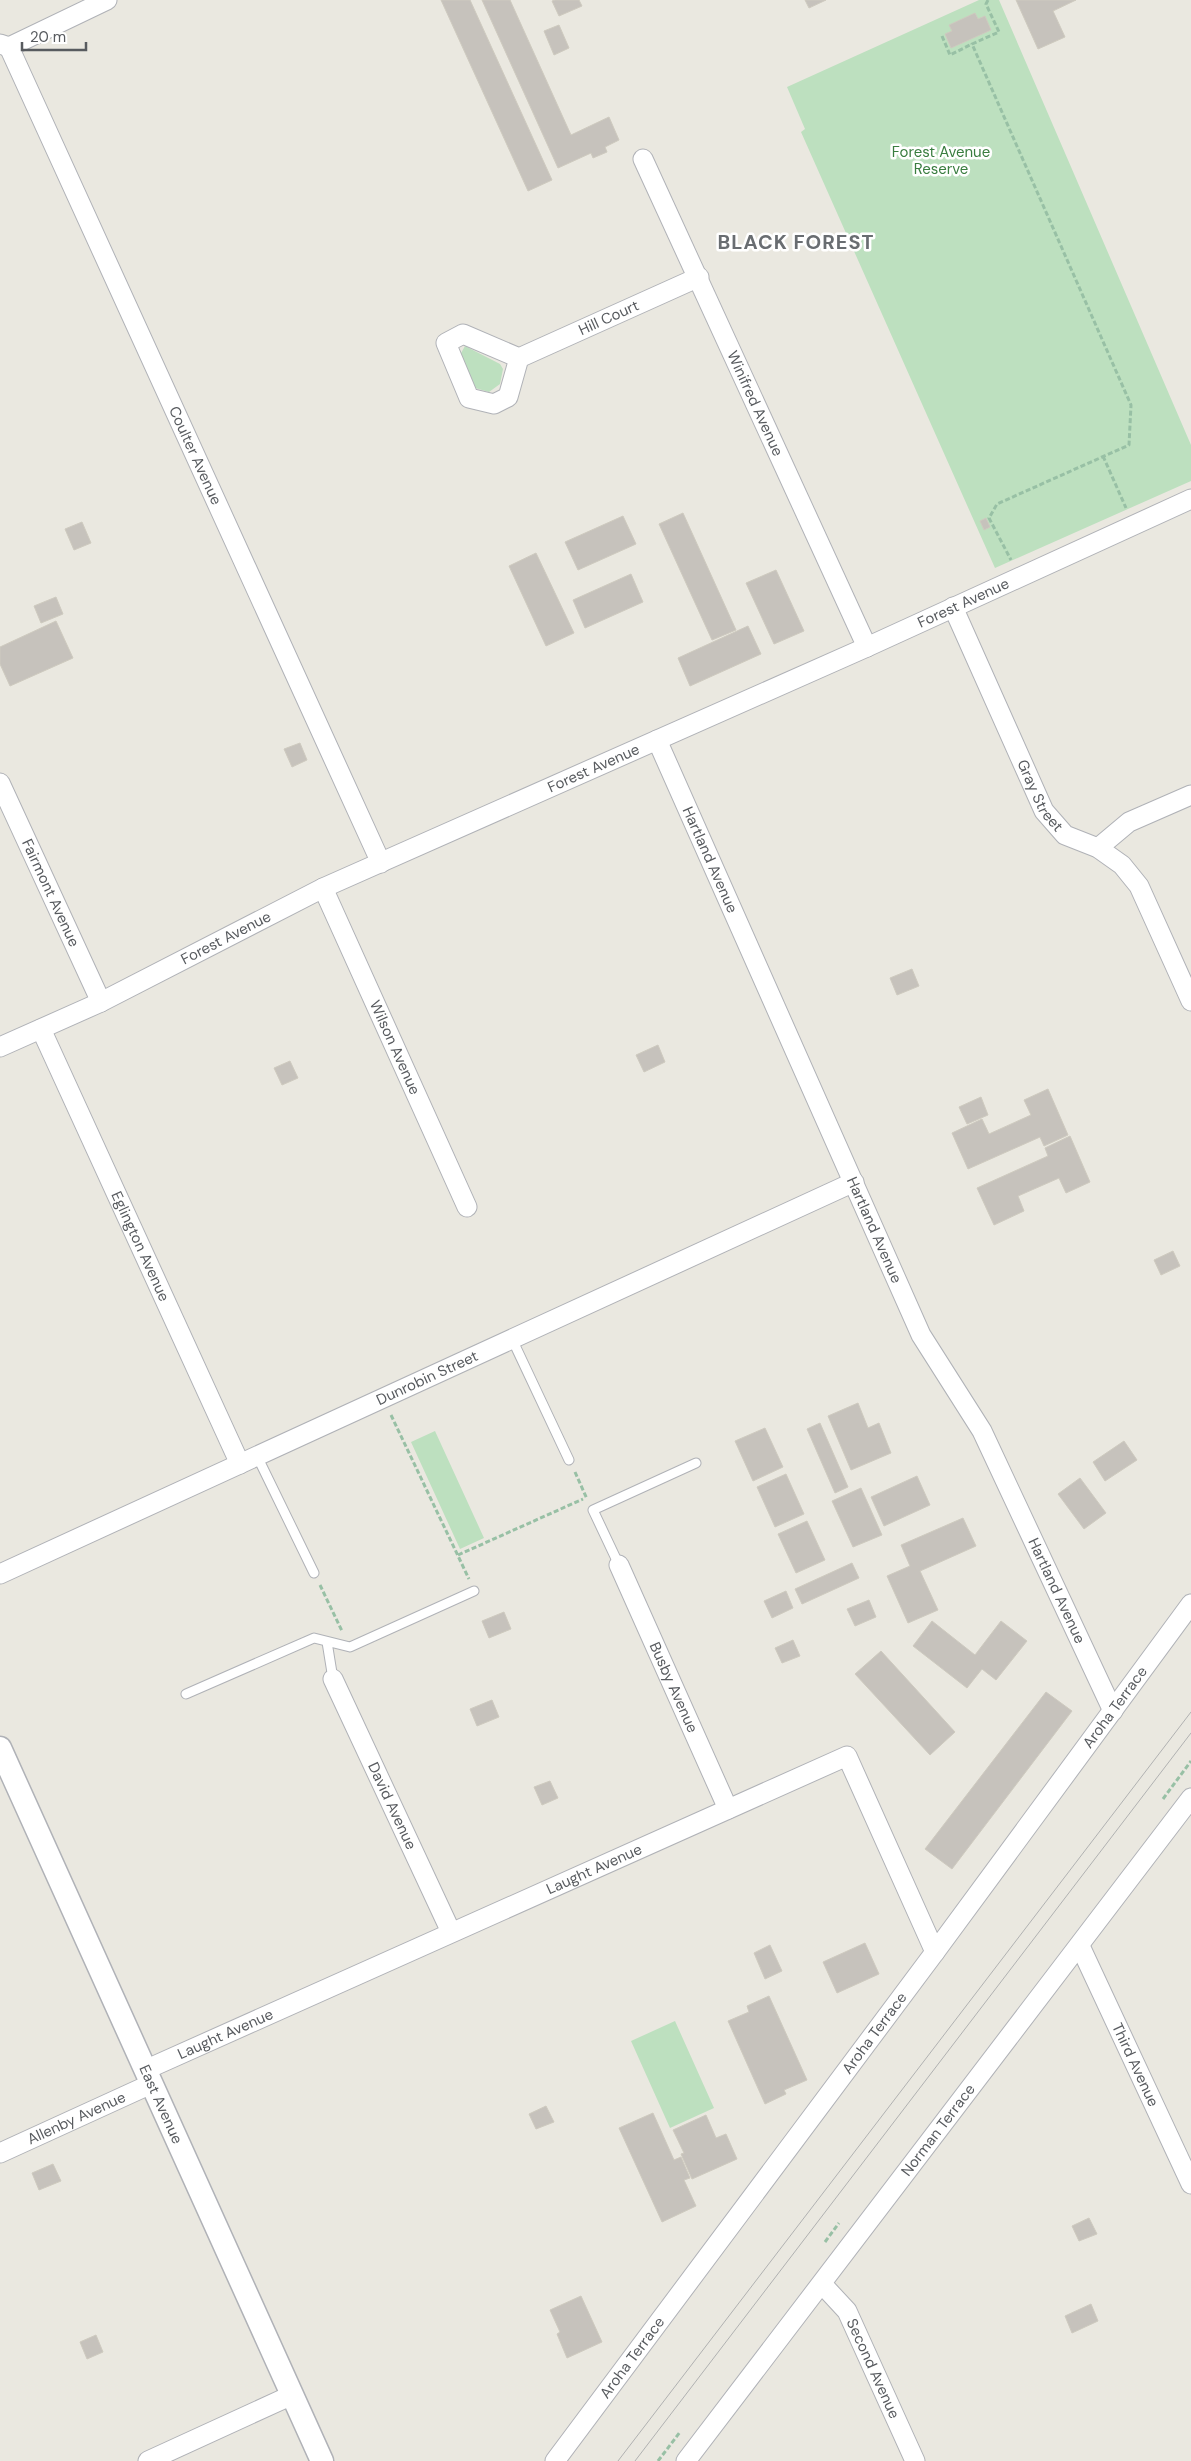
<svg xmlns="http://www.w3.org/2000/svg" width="1191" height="2461" viewBox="0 0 1191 2461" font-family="'DM Sans',sans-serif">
<rect width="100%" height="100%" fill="#eae8e0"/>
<path fill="#bde0bf" d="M979,0H999L1191,445V481L995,568L801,132L805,129L787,87Z
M465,346L500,364L503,369L500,384L489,392L475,388L460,355Z
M435,1431L484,1538L460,1549L411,1442Z
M675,2021L714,2108L670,2128L631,2041Z"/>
<path fill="#c6c2bc" stroke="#cecabf" d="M441,0H470L552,180L528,191Z
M482,0H510L571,135L609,117L619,140L605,147L607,152L593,158L591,153L558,168Z
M555,0H579L582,6L559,16L552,1Z
M805,0H826L809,8Z
M1016,0H1076L1053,11L1065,37L1038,49Z
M975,13L978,19L985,16L991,30L951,48L945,34L952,31L949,25Z
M559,25L569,48L554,55L544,31Z
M683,513L736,630L712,640L659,524Z
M623,516L636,544L578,570L565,542Z
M986,518L990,527L984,530L980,521Z
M82,522L91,543L74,550L65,529Z
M536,553L574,633L546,646L509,566Z
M776,570L804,631L774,644L746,583Z
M631,574L643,602L585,628L573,600Z
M56,597L63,614L41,623L34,606Z
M56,621L73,658L10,686L0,664V647Z
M748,626L761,654L690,686L678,658Z
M300,743L307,760L292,767L284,749Z
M912,969L919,986L897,995L890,978Z
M658,1045L665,1062L644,1072L636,1055Z
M290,1061L298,1078L282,1085L274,1068Z
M1048,1089L1068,1135L1044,1146L1040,1137L968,1169L952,1133L982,1119L989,1134L1031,1115L1024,1100Z
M981,1097L988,1115L967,1124L959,1107Z
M1070,1136L1090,1182L1066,1193L1059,1178L1018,1196L1024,1211L994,1225L977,1188L1048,1156L1045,1148Z
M1173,1251L1180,1266L1161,1275L1154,1260Z
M858,1403L868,1428L879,1423L891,1453L851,1470L828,1416Z
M820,1423L848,1487L835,1493L807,1429Z
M765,1428L783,1467L753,1481L735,1441Z
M1124,1441L1137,1460L1105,1481L1093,1462Z
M786,1474L804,1514L775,1527L757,1487Z
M917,1476L930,1505L884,1526L871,1497Z
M1080,1478L1106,1513L1084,1529L1058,1494Z
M861,1488L882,1535L853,1547L832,1501Z
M963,1518L976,1546L920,1571L938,1610L908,1623L887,1576L910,1566L901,1545Z
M807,1521L825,1560L796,1573L778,1534Z
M852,1563L859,1578L802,1604L795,1589Z
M786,1591L793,1608L772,1618L764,1601Z
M869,1600L876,1617L855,1626L847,1609Z
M504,1612L511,1629L489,1638L482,1621Z
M932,1621L975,1655L1001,1621L1027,1641L996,1680L982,1669L967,1688L913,1646Z
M793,1640L800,1656L782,1663L775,1648Z
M881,1651L955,1732L930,1755L855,1674Z
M1046,1692L1072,1711L952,1869L925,1849Z
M492,1700L499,1717L477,1726L470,1709Z
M550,1781L558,1798L542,1805L534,1787Z
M865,1943L879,1974L837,1993L823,1962Z
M770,1945L782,1971L765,1979L754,1953Z
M769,1996L807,2080L784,2090L786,2094L765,2104L728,2021L749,2012L747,2006Z
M546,2106L554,2122L536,2129L529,2114Z
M653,2113L674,2160L681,2157L690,2178L684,2180L696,2206L662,2222L619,2128Z
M706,2115L716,2138L726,2134L737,2159L692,2179L681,2154L684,2153L673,2130Z
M53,2164L61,2181L39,2190L32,2173Z
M1089,2218L1097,2234L1079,2241L1072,2226Z
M581,2296L602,2342L567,2358L557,2334L560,2332L550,2310Z
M1091,2304L1098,2321L1072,2333L1065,2316Z
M96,2335L103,2352L87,2359L80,2342Z"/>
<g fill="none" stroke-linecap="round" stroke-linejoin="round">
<defs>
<path id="service" d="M512,1339L569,1460
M257,1456L314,1573
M619,1565L593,1510L696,1463
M327,1642L333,1679
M186,1694L314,1638L350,1647L474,1591"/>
<g id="minor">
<path d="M0,44L9,47L107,0"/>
<path id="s1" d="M9,47L381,863"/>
<path id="s2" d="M643,159L867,647"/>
<path id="s3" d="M519,358L508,397L494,404L469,398L446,343L463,334L519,358L699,277"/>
<path id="s4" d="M953,607L1044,811L1065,835L1098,848L1122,865L1139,886L1191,1001"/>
<path id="s5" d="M657,740L921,1335L982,1431L1113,1711"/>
<path id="s6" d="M0,783L101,1002"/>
<path d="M1098,848L1129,822L1191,795"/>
<path id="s7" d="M323,888L467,1207"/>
<path id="s8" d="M41,1029L240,1464"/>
<path id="s9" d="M0,1047L101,1002L323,888L867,647L1191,499"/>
<path id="s10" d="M619,1565L728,1809"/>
<path id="s11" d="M0,1574L854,1182"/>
<path id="s12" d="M333,1679L451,1932"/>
<path id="s13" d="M1080,1946L1191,2184"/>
<path id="s14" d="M145,2070L847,1756L935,1952"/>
<path id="s15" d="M0,2153L151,2084"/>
<path id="s16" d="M822,2284L847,2311L915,2461"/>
<path d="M148,2461L292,2395"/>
<path id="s17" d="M555,2461L935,1952L1191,1604"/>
<path id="s18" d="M686,2461L1191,1798"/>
</g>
<g id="tertiary">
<path id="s19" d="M0,1748L322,2461"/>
</g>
</defs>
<use href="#service" stroke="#b0b2b7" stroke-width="11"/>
<use href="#minor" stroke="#b0b2b7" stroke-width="21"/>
<use href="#tertiary" stroke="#b0b2b7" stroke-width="25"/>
<path stroke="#98c0a5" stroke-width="3" stroke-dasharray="5 2.5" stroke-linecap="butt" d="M988,0L986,4L999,32L972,44L1131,405L1129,445L997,504L989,518L1011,560
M942,36L950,55L972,44
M1103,456L1126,508
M391,1415L469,1579
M575,1472L587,1499
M458,1555L583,1499
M320,1585L342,1631
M1163,1799L1191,1761
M825,2242L839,2223
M658,2461L680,2432"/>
<use href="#service" stroke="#fff" stroke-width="9"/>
<use href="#minor" stroke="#fff" stroke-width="19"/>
<use href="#tertiary" stroke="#fff" stroke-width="22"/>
<path stroke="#b0b1b1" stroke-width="1" d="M618,2461L1191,1712
M635,2461L1191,1733"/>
</g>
<g text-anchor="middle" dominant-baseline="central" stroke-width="5" stroke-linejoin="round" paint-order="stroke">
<g font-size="15" fill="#3a7d40" stroke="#fff">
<text x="941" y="152">Forest Avenue<tspan x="941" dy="17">Reserve</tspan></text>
</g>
<g font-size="15" fill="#585b5f" stroke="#fff">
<text stroke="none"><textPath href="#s3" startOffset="320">Hill Court</textPath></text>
<text stroke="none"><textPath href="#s2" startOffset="269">Winifred Avenue</textPath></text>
<text stroke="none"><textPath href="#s1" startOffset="449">Coulter Avenue</textPath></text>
<text stroke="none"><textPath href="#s9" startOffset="1061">Forest Avenue</textPath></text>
<text stroke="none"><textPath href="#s9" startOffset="656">Forest Avenue</textPath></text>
<text stroke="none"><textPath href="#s4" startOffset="208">Gray Street</textPath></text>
<text stroke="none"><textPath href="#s5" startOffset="131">Hartland Avenue</textPath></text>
<text stroke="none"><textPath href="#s6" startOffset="121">Fairmont Avenue</textPath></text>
<text stroke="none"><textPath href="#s9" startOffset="251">Forest Avenue</textPath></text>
<text stroke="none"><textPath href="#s7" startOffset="175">Wilson Avenue</textPath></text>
<text stroke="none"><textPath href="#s5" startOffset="536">Hartland Avenue</textPath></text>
<text stroke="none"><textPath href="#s8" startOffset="239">Eglington Avenue</textPath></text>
<text stroke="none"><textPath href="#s11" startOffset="470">Dunrobin Street</textPath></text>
<text stroke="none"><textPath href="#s5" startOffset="941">Hartland Avenue</textPath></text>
<text stroke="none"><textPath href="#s10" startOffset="134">Busby Avenue</textPath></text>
<text stroke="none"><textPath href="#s17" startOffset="939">Aroha Terrace</textPath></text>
<text stroke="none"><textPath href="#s12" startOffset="140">David Avenue</textPath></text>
<text stroke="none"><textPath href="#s14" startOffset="492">Laught Avenue</textPath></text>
<text stroke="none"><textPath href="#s17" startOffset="534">Aroha Terrace</textPath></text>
<text stroke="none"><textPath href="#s14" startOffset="88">Laught Avenue</textPath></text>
<text stroke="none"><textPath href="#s13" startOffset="131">Third Avenue</textPath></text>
<text stroke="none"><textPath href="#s19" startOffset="391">East Avenue</textPath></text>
<text stroke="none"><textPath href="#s15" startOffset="84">Allenby Avenue</textPath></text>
<text stroke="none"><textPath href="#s18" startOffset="416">Norman Terrace</textPath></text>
<text stroke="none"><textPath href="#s17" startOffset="129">Aroha Terrace</textPath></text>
<text stroke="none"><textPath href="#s16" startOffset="100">Second Avenue</textPath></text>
</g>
<g font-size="20" font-weight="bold" letter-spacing="1" fill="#696d71" stroke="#fff">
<text x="796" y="242">BLACK FOREST</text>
</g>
</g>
<path d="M22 42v8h64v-8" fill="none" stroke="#585b5f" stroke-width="2.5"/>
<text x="30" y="42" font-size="15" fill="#585b5f" stroke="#ffffff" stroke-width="4" paint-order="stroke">20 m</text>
</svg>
